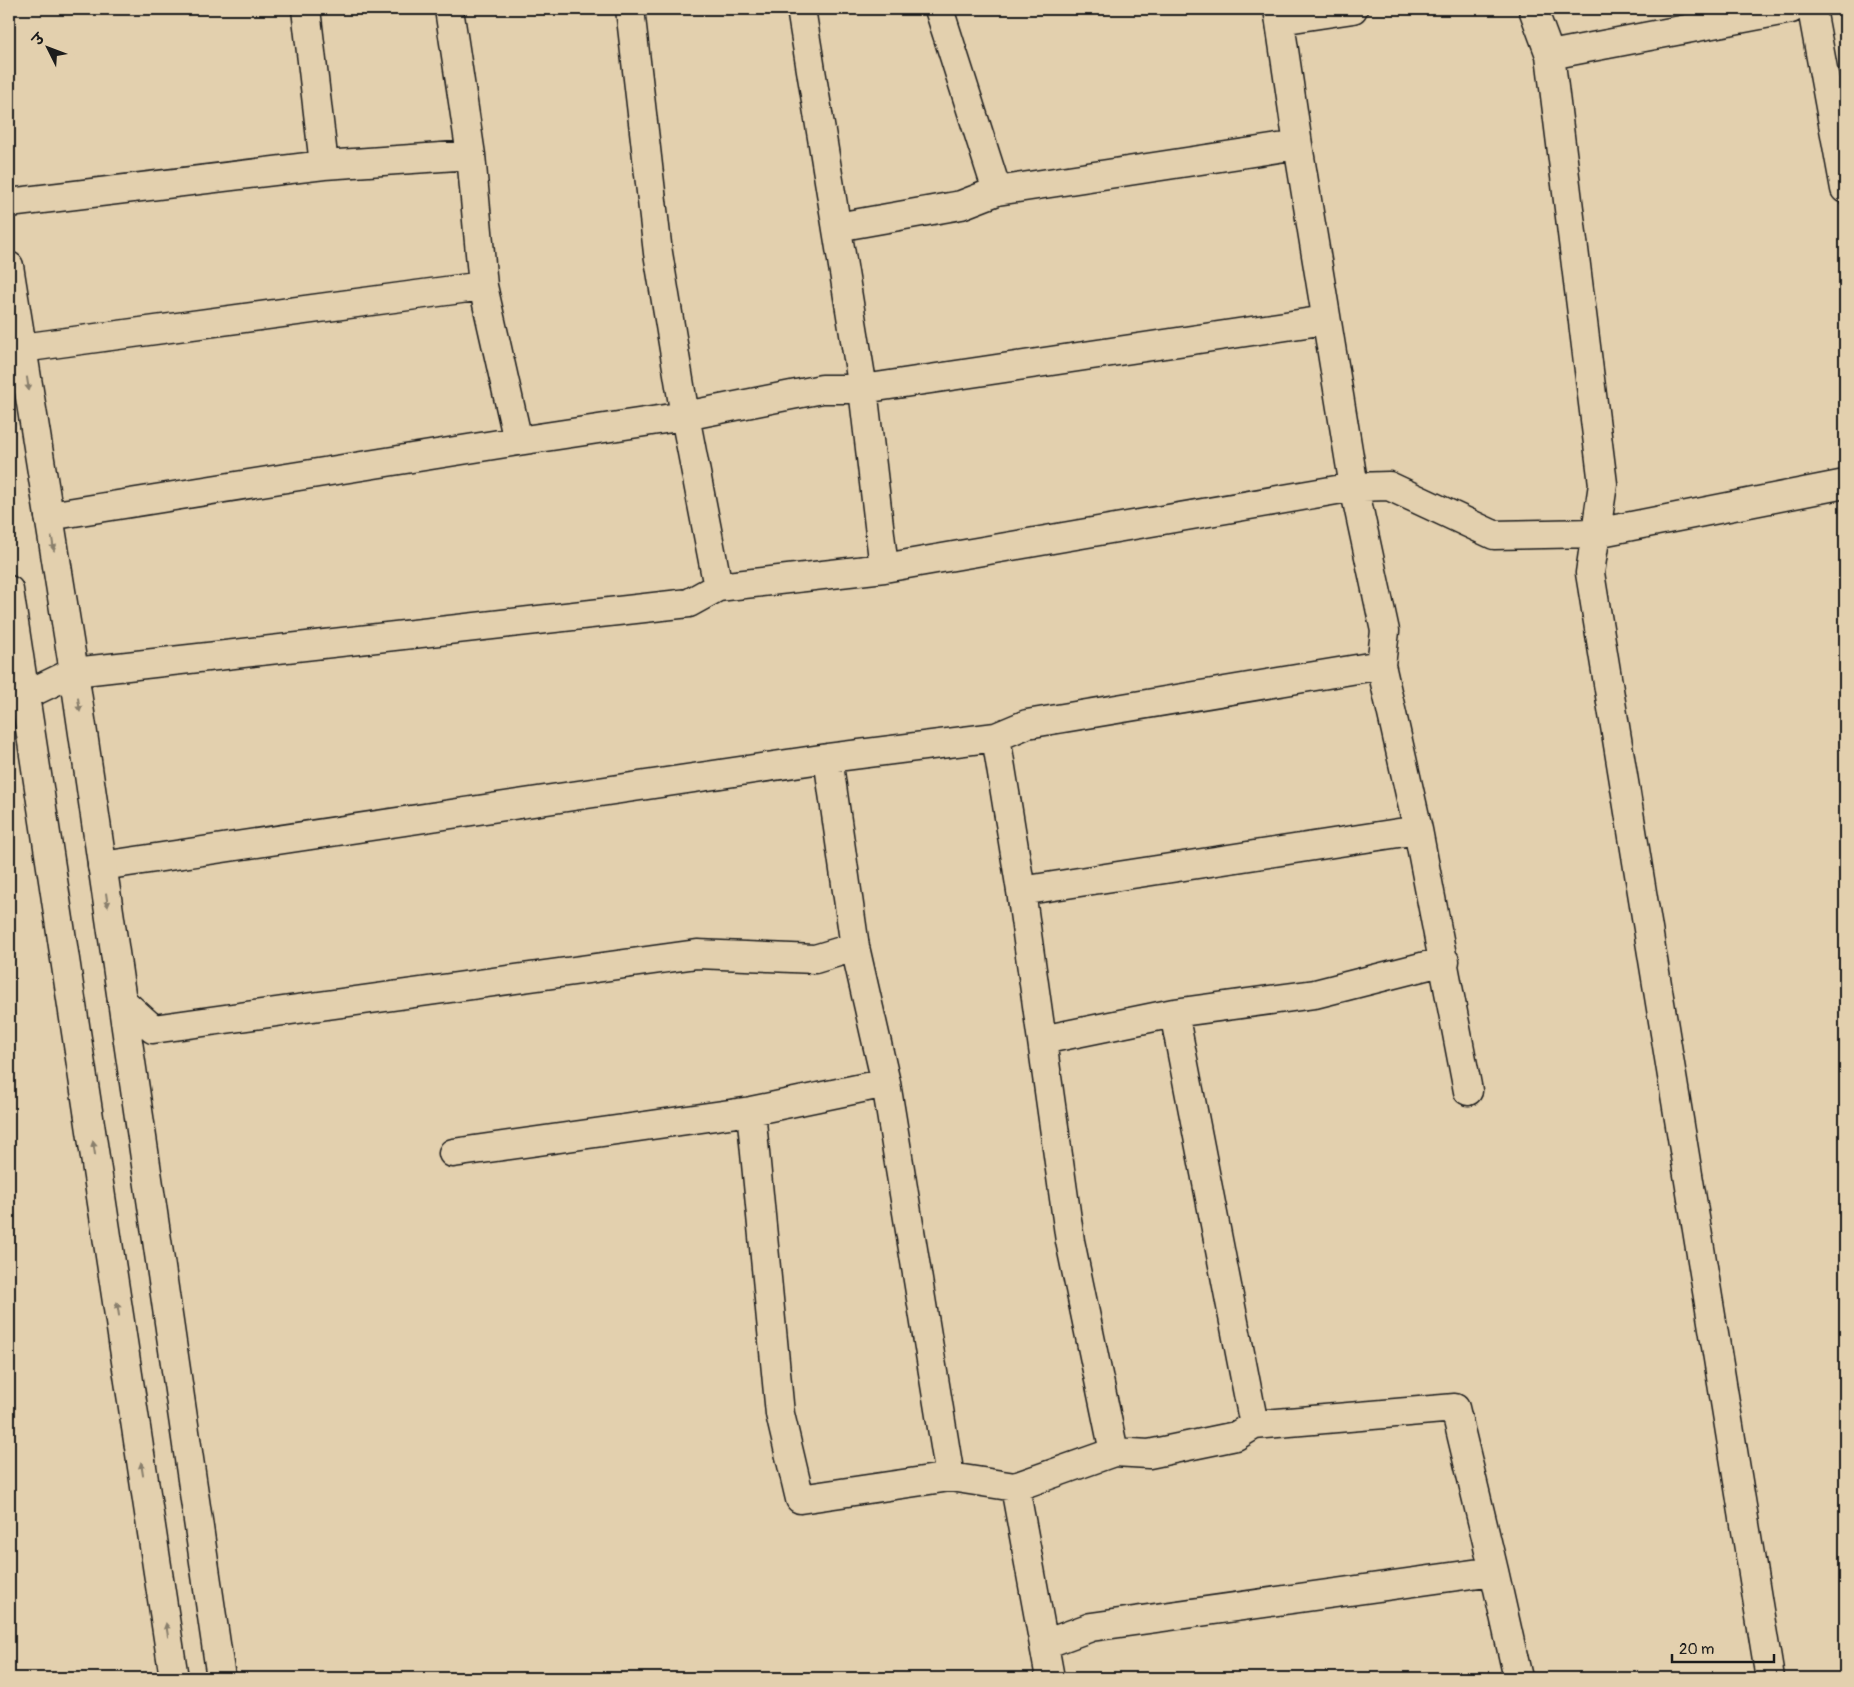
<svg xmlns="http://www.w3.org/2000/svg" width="1854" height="1687" viewBox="0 0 1854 1687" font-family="Pangolin,'Playpen Sans Deva',sans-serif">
<rect width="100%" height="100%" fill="#e3d0ae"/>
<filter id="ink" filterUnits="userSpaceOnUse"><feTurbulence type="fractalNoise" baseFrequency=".02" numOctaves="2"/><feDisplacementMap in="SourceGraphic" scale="10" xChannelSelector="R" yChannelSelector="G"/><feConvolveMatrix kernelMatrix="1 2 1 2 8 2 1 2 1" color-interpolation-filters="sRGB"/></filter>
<g filter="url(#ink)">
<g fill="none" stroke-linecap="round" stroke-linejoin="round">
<defs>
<path id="minor" d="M306,9L324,165
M449,9L471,155L483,286L518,441
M630,9L658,253L685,416L822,389H863L1326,320
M939,9L997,191
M1278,9L1298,145L1354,487L1385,631L1381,665L1418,830L1468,1091
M1533,9L1550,55L1603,484L1590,573L1770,1678
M1812,9L1845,189
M1280,20L1353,9
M1550,55L1791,9
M9,203L324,165L471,155
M837,227L961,205L997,191L1298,145
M22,348L483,286
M49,516L518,441L685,416L718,587
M884,568L1354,487L1389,486L1494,535L1596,533L1845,484
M9,698L26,695L74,672L689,603L718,587L884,568L863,389L801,9
M996,737L1021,891L1070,1241L1114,1452
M828,758L855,947L886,1083L950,1477
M102,866L828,758L996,737L1027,724L1381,665
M1021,891L1418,830
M122,1001L153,1029L697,954L815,959L855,947
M1174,1013L1254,1425
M1042,1040L1174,1013L1315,994L1445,961
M751,1111L780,1414L800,1499L950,1477L1015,1487L1114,1452L1149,1454L1236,1436L1254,1425L1455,1408L1494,1571L1518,1678
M453,1153L751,1111L886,1083
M1015,1487L1050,1678
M1045,1644L1091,1627L1494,1571"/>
<path id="secondary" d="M9,266L74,672L221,1678
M9,590L174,1678"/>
</defs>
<use href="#minor" stroke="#1c1c1c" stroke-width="31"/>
<use href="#secondary" stroke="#1c1c1c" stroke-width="31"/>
<use href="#minor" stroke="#e3d0ae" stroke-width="28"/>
<use href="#secondary" stroke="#e3d0ae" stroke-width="28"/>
</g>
<defs><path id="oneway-solid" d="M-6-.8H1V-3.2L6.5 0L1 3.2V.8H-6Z" transform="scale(1.25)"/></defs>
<g fill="#897f6c">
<use href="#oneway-solid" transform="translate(28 384) rotate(81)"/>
<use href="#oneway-solid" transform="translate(53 544) rotate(81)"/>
<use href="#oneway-solid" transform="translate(79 705) rotate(82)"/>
<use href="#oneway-solid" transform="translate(107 900) rotate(82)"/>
<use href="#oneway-solid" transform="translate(94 1148) rotate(-99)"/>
<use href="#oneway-solid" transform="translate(118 1309) rotate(-99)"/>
<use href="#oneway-solid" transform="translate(142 1469) rotate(-99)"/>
<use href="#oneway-solid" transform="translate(167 1630) rotate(-99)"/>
</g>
</g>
<rect width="1854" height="1687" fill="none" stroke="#e3d0ae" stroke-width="30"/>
<rect x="15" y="15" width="1824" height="1657" fill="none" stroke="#1c1c1c" stroke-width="2" filter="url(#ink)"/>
<g transform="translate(48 48) rotate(312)" stroke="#e3d0ae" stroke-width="4" paint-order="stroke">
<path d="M0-4L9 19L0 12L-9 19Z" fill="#1c1c1c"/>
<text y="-8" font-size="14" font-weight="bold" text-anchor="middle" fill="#1c1c1c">उ</text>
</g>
<path d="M1672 1654v8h102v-8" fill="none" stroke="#1c1c1c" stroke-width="2.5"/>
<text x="1679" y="1654" font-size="15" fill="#1c1c1c" stroke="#e3d0ae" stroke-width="4" paint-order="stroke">20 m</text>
</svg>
